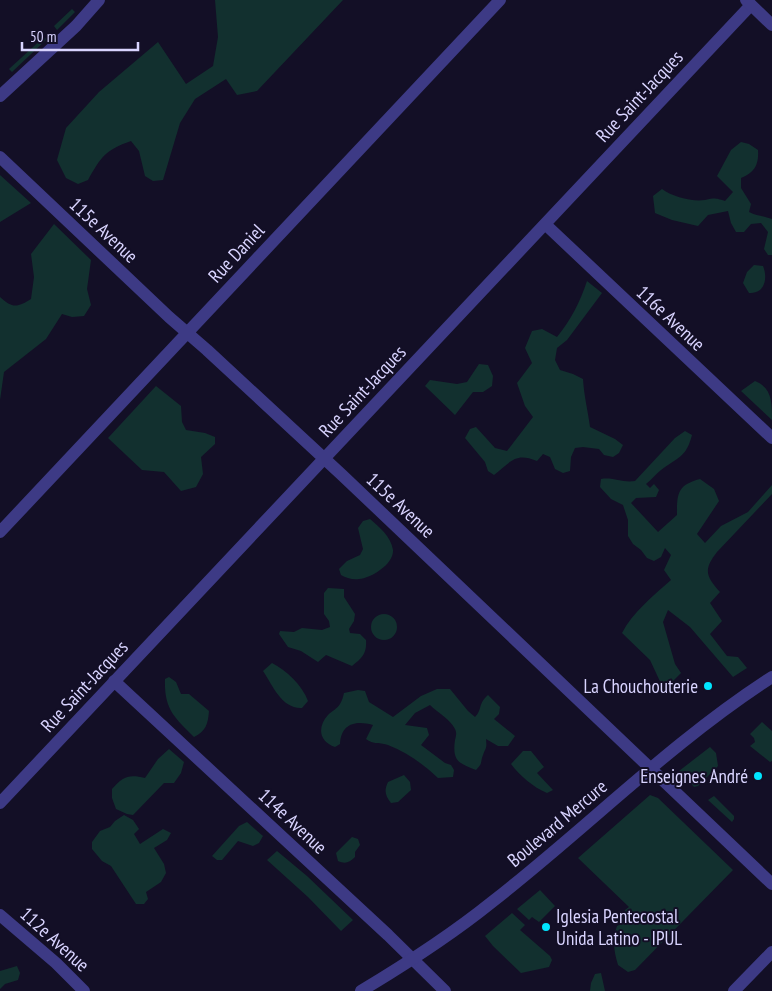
<svg xmlns="http://www.w3.org/2000/svg" width="772" height="991" viewBox="0 0 772 991" font-family="'PT Sans Narrow',sans-serif">
<rect width="100%" height="100%" fill="#130f26"/>
<path fill="#12302f" d="M215,0H343L257,91L237,95L226,79L195,99L180,123L163,180L153,181L145,176L139,151L131,141C105,150 101,157 88,180L78,184L66,178L57,160L66,128L99,92L158,42L186,84L213,66L218,37Z
M72,9L75,12L57,30L54,26Z
M44,37L47,39L12,72L9,69Z
M741,142L749,144L758,150C759,164 755,173 741,178V188L751,204L749,212C757,216 764,216 772,219V255H768L764,249L768,232L761,223L751,224L744,232H736L731,223L728,211L708,215L698,226L672,220L655,213L653,196L662,189C673,197 692,202 705,200C716,198 714,198 725,201L733,192L717,176L731,150Z
M0,175L31,203L0,222Z
M54,224L91,260L87,289L91,305L84,316L72,317L62,314L46,339L4,372L0,400V297C12,308 17,308 31,299L34,277L31,254Z
M754,265L763,266C768,278 765,294 749,293L743,283L747,272Z
M587,281L602,293L567,340L557,348L555,360L560,370L573,374L583,379C584,396 588,411 590,427L615,439L623,445L619,453L613,457L604,455L599,449L583,447L575,448L571,457L570,471L563,473L555,469L550,457L543,454L537,461C515,452 511,462 494,475L488,471L485,462L465,438L470,429L476,427L495,448L507,451L533,417L525,406L517,383L532,363L525,348L532,331L542,329L557,337C571,320 580,302 587,281Z
M479,364L488,365L493,376L492,386L483,392H473L455,415L425,386L430,380L457,384L467,382Z
M755,381C772,388 772,402 772,420L741,391Z
M156,386L181,406L182,422L186,430L205,433L215,437V444L201,457L203,474L196,487L181,491L164,472L142,470L108,438Z
M685,431L692,435C686,458 678,457 661,470C656,474 651,480 646,484L650,488L654,484L659,490L656,497L636,498L631,503L658,532L677,515C677,494 677,485 700,479L714,489L719,501L697,534L705,543L721,526L748,512L772,485V494L717,552C703,570 706,576 720,592L710,603L722,621L710,634L727,656L738,657L747,668L733,677L690,627L668,610L663,622L675,664L681,673L664,690L650,660L622,633C633,612 653,596 671,580L664,570L671,555L665,548L661,557L654,561L647,558L641,550L633,544L628,536V520L623,505L611,499L600,487L601,479C614,477 622,483 635,481L675,438Z
M370,519C379,527 391,536 393,550C394,564 371,578 359,579C353,580 346,578 341,575L339,569L347,561L360,555L363,549L358,528L363,521Z
M328,588L344,589V597L355,614L354,621L349,629L350,633L360,634L366,640C367,654 362,658 352,666L326,655L318,662L301,651L288,647L279,634L280,631L294,632L302,628L322,630L330,627L329,621L324,614V593Z
M371 627a13 13 0 1 1 26 0a13 13 0 1 1-26 0Z
M272,663C287,671 302,685 308,701L302,708C282,709 273,686 263,671Z
M169,677L176,682L181,694H189L209,711C208,724 206,731 194,737C174,717 164,709 165,679Z
M437,689H450L468,711L475,717C483,709 477,705 488,695L500,707L499,714L494,719L515,736L508,746H498L486,739C487,749 486,747 483,755C480,763 483,763 476,770C459,763 452,762 455,740C456,736 457,733 455,729C451,720 437,712 430,705L415,713L405,725L427,728L429,735L421,745L445,763L451,765L454,770L453,777L438,778C423,764 408,753 388,745C381,742 373,745 366,739L373,725C355,720 341,724 340,744L335,747C319,742 317,727 328,715C332,711 337,709 340,704C342,701 343,697 344,693L358,690L365,691L369,702L393,717L421,696Z
M762,722L772,731V761L770,762L750,746L755,742L754,738L750,734Z
M710,747L716,753L718,766L698,786L694,787L679,771Z
M169,749L184,762L181,773L174,783H164L133,815L127,814L116,809L112,798V789C123,777 128,774 145,778L158,759Z
M523,751H531L544,767L537,773L553,790L547,793C533,787 520,776 511,764Z
M404,775L410,782L411,790L398,802L391,803C385,795 384,791 388,782Z
M650,795L658,798L733,870L635,970L628,972L618,965C614,952 612,940 617,926L627,921L624,916L625,910L629,907L578,858Z
M714,796L734,816V819L732,822L708,800Z
M124,815L133,820L139,829L134,834L140,844L163,829L171,833L167,840L154,848L164,864L166,873L161,882L146,892L148,899L144,904H136L111,866L102,861L92,849V842L100,831L110,827L115,821Z
M247,822L263,836L259,843L253,846L238,841L222,860H217L212,856L239,826Z
M352,837L358,839L360,845L355,852V857C349,863 345,864 338,861L336,853Z
M277,851L307,876L353,920L341,931L308,897L267,860Z
M540,890L555,906L539,922L532,917L529,920L517,909Z
M512,913L525,925L520,930L550,956L552,960L549,967L521,973L493,946L485,936Z
M17,966L20,973L18,980L5,984L0,989V971Z
M601,973L605,991H590L591,983L595,974Z"/>
<g fill="none" stroke-linecap="round" stroke-linejoin="round">
<path stroke="#3d3a85" stroke-width="12" d="M0,96L76,26L99,0
M0,157L169,317L207,350L342,475L772,884
M545,224L772,438
M0,532L500,0
M114,681L388,935L445,991
M0,803L751,5
M0,915L56,963L84,991
M734,991L772,952"/>
<path stroke="#3d3a85" stroke-width="12" d="M746,0L772,25
M361,991C406,964 451,935 492,902C587,828 671,742 772,677"/>
</g>
<g fill="#00e5ff" stroke="#130f26" stroke-width="2">
<circle cx="708" cy="686" r="5"/>
<circle cx="758" cy="776" r="5"/>
<circle cx="546" cy="927" r="5"/>
</g>
<g text-anchor="middle" dominant-baseline="central" stroke-width="4" stroke-linejoin="round" paint-order="stroke">
<g font-size="19" fill="#d9d4ff" stroke="#130f26">
<text transform="translate(639 96) rotate(-47)">Rue Saint-Jacques</text>
<text transform="translate(104 230) rotate(43)">115e Avenue</text>
<text transform="translate(236 253) rotate(-47)">Rue Daniel</text>
<text transform="translate(671 318) rotate(43)">116e Avenue</text>
<text transform="translate(362 391) rotate(-47)">Rue Saint-Jacques</text>
<text transform="translate(401 505) rotate(43)">115e Avenue</text>
<text transform="translate(84 686) rotate(-47)">Rue Saint-Jacques</text>
<text transform="translate(293 821) rotate(43)">114e Avenue</text>
<text transform="translate(557 823) rotate(-40)">Boulevard Mercure</text>
<text transform="translate(55 939) rotate(42)">112e Avenue</text>
</g>
<g font-size="19" fill="#d9d4ff" stroke="#130f26" text-anchor="end">
<text x="698" y="686">La Chouchouterie</text>
<text x="748" y="776">Enseignes André</text>
<text x="556" y="916" text-anchor="start">Iglesia Pentecostal<tspan x="556" dy="22">Unida Latino - IPUL</tspan></text>
</g>
</g>
<path d="M22 42v8h116v-8" fill="none" stroke="#d9d4ff" stroke-width="2.5"/>
<text x="30" y="42" font-size="15" fill="#d9d4ff" stroke="#130f26" stroke-width="4" paint-order="stroke">50 m</text>
</svg>
